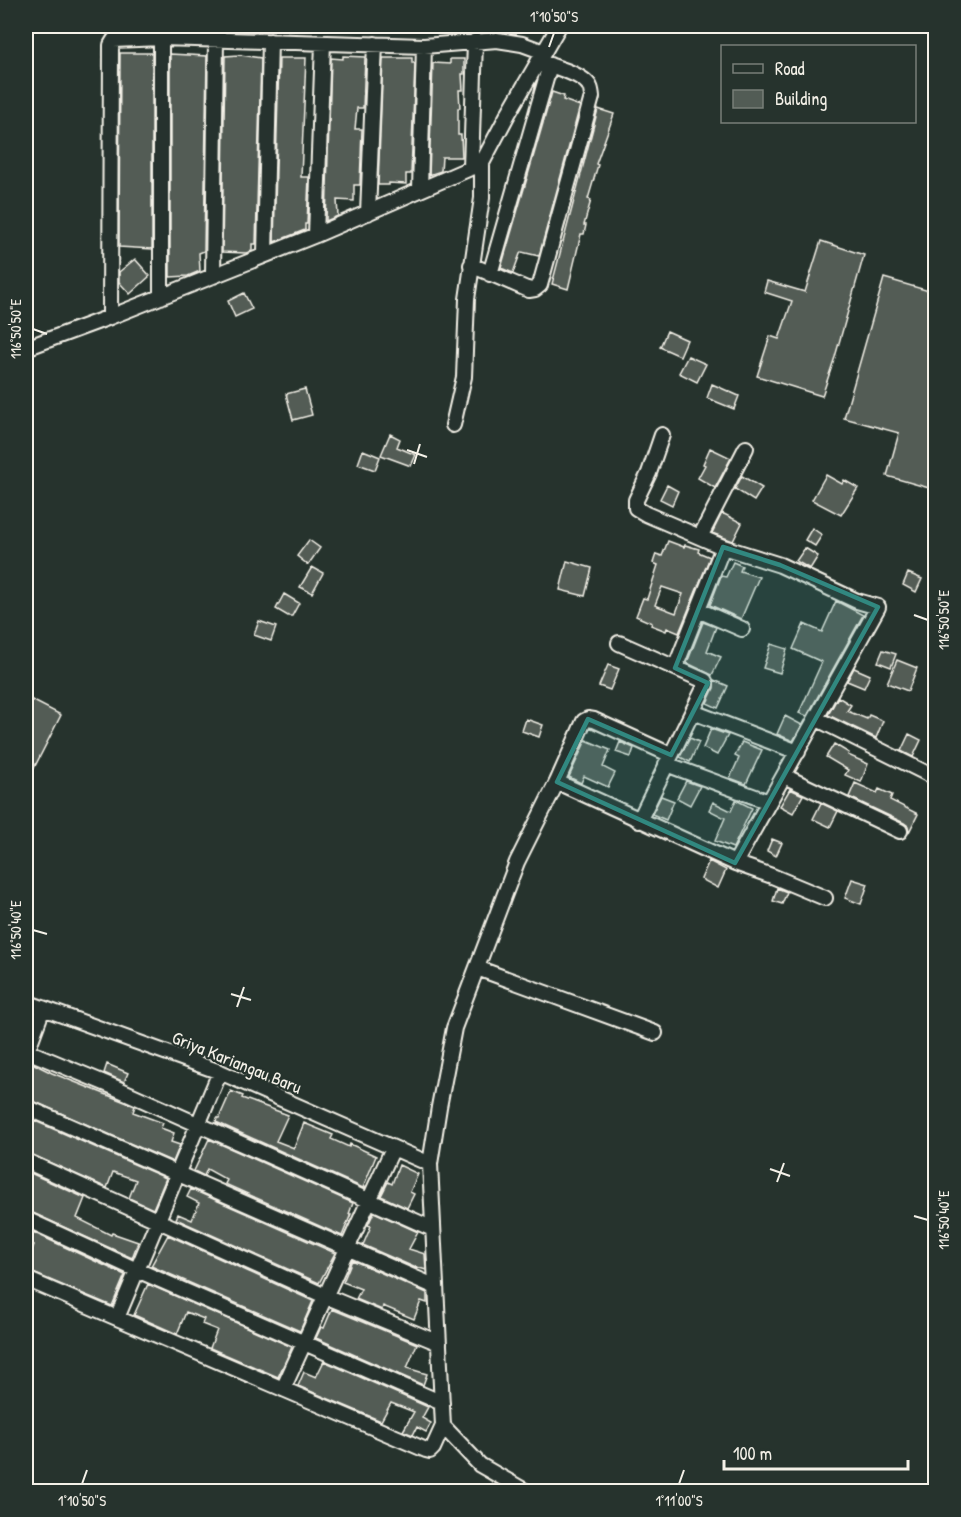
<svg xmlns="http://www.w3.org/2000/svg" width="961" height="1517" viewBox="0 0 961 1517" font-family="'Patrick Hand',sans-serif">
<rect width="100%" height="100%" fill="#26332d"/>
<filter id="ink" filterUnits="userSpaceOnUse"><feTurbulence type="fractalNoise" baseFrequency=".0167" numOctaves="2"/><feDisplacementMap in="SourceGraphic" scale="12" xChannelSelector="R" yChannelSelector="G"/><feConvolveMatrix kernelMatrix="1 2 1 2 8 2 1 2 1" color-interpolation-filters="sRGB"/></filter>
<g filter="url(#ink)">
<path fill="#525c55" stroke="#f4f1e8" stroke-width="1.5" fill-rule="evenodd" d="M120,53H152V249L119,247Z
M170,54L207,56L204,251L199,253L200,271L188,276L170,277Z
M240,55L261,58L256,244H252V251L246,253L222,252L225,56Z
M343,56L365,57L363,108H357L355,129H362L360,185H354V201L337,200L338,216L326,221L331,58L343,59Z
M279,58H306L301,177H309L307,224H305V230L274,242Z
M383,58H412V63H415L411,174H406V184L389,183V185H378Z
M450,59H464V74H462L463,90H459L460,108H458V135H461L462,157H442L441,171L429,175L433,63L450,64Z
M552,92L564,96L563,100L580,106L539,256L522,252L520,254L513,273L501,268Z
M598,109L614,114L596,164L598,165L588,199L591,200L584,225H586L584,234H581L568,289L552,284Z
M821,241L864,255L835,357L822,396L757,376L770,336L779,339L792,301L764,292L767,281L805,292Z
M135,259L150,276L130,294L119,282V272Z
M884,278L936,293V490L887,476L899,433L844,418Z
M244,293L252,309L235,317L228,301Z
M667,331L687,340L680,356L660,347Z
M688,356L706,364L697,382L679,373Z
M712,384L739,396L734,409L707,398Z
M305,389L312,415L293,420L286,394Z
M390,434L400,439L397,447L416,455L411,466L381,455Z
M710,448L731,458L715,488L698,478L705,465L703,464Z
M363,450L380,457L375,470L358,464Z
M826,475L842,484L844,480L858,488L841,515L812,500Z
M742,476L762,488L754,501L735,489Z
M667,485L678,491L672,505L660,499Z
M722,513L742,523L733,541L712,533Z
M812,528L822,535L815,546L805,540Z
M309,540L320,548L308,565L297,556Z
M668,541L684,547L685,545L699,549L698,552L710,557L679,633L667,628L666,631L651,625L652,623L636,616L643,598L647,599L658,565L653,563L656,554L662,556ZM662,587L683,594L676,613L655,605Z
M805,548L818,556L810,569L796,561Z
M567,561L592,568L585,596L560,590Z
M733,562L742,566L740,571L759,577L741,619L710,605L721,576L726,577Z
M312,567L323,573L312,593L300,587Z
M908,573L922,579L916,592L903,585Z
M284,594L299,603L292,616H288L276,609Z
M836,601L863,615L807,716L799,713L822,662L793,649L804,624L822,632Z
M259,621L276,627L271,641L254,635Z
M703,622L716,627L707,651L721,657L712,675L687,663Z
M771,644L787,649L780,673L763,668Z
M883,650L896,654L891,667L878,662Z
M897,660L917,668L908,691L887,683Z
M608,665L619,669L610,690L599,686Z
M854,668L870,675L864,688L847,681Z
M714,680L728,686L718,708L707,703L714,688Z
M26,697L61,715L33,770L26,766Z
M838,697L851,705L847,711L867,719L869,715L883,721L876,738L828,715Z
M785,716L802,725L793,741L777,734Z
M526,719L543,725L539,737L522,731Z
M711,729L728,735L717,755L703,748Z
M909,734L921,740L913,757L901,751Z
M690,738L699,742L690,762L680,757Z
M586,740L610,750L603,767L615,773L608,787L584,776L581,783L569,777Z
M620,742L634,748L631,757L616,752Z
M742,742L762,750L746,784L730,778L739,758L735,756Z
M834,744L849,753L848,755L868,764L861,782L845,775L848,770L826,757Z
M686,781L700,786L690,805L677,798Z
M855,783L877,793L879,789L892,795L890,800L918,814L909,832L908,826L904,823L849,797Z
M790,789L803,795L793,813L780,806Z
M661,796L674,801L666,820L652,814Z
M736,800L752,808L733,848L715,841L725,818L709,810L713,802L731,811Z
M821,803L838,811L830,827L813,819Z
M772,839L782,843L776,856L767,851Z
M709,861L726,870L718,888L701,879Z
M852,879L868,884L861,904L845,898Z
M777,888L787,892L782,904L773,901Z
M30,1062L52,1073L135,1106L133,1112L163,1123L161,1128L174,1133L171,1142L180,1145L173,1162L26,1098V1069Z
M107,1064L128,1073L124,1082L104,1073Z
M231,1091L243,1096L242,1098L288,1115L276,1141L294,1148L304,1123L333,1135L331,1139L349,1147L350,1144L376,1156L363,1188L216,1122L217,1118H219Z
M26,1117L166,1178L153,1209L129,1198L136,1180L113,1172L107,1188L26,1152Z
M209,1139L353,1203L349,1214H351L342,1236L225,1184L227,1180L207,1169L204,1176L194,1171Z
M399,1165L418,1174L410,1192L414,1194L407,1208L381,1196L388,1182L392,1184Z
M26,1171L85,1198L77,1218L111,1235L112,1233L138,1242L132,1258L26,1210Z
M191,1189L335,1253L319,1283L176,1219L178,1214L192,1220L199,1203L187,1197Z
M374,1212L418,1232L409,1249L425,1254L426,1270L416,1267V1268L363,1245L371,1226L368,1225Z
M26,1229L125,1275L112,1306L26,1270V1264L34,1245L26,1242Z
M168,1235L313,1301L300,1331L151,1266Z
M352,1260L427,1293V1303L421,1301L414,1319L383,1306L382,1310L356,1299L361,1289L343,1282Z
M148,1284L292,1347L278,1377L210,1348L217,1330L202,1324L204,1319L186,1312L177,1334L134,1315Z
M332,1309L417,1344L407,1368L427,1374L423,1385L316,1338L321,1327L324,1328Z
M324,1361L428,1407L422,1418L431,1423L426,1432L417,1427L413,1435L403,1431L414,1412L391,1403L381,1421L298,1386L304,1372L316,1377Z"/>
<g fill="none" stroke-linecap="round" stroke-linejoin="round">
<defs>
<path id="street" d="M161,38V297
M471,168L475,41
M420,189L424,46
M368,213L375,44
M316,235L323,43
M265,254L270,41
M471,265L529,290L535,289L540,285L592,97C592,96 591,88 590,87C585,75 551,65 538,62
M490,274L550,65
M213,276L216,39
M110,317L111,45L114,40L161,38L424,46L497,40L522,44L544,52
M26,348L110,317L316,235L482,163L508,114L559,26
M453,425L464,377L467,299L482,198V163
M700,537L746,448
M698,610L742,629
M619,643L705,681L706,684L639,821
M675,668L723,547
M693,712L798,752
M817,719L932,776
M666,764L769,802
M784,776L900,831
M557,782L735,863L878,607L857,601L780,565L723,547L646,514L636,508V500L649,473L662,435
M735,863L772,876L825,898
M477,968L655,1033
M26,1002L220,1072L430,1164
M27,1051L114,1087L433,1229
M26,1054L43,1008
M220,1072L117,1318L426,1450L430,1451L433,1448L443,1426
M26,1107L436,1287
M26,1161L325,1296L439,1343
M26,1219L137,1270L442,1403
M26,1279L117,1318
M283,1389L393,1148
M527,1492L480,1465L443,1426L430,1164L439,1107L454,1028L517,862L557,782L584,721L588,719L594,720L671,755"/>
</defs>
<use href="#street" stroke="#f4f1e8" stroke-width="18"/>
<use href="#street" stroke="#26332d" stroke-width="14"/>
</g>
</g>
<path fill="#318880" fill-opacity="0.2" stroke="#318880" stroke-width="4.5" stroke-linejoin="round" d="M723,547L780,565L878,607L735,863L557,782L588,719L671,755L708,683L675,668Z"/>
<path fill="none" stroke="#f4f1e8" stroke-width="2" d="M549,47L554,33M33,329L47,334M407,450L427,457M414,464L420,444M914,615L928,620M33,930L47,934M231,994L251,1000M237,1007L244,987M770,1169L790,1176M777,1182L784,1163M914,1216L928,1220M82,1484L87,1470M679,1484L684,1470"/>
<g text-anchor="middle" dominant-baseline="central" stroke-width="4.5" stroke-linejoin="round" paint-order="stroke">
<g font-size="18" fill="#f4f1e8" stroke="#26332d">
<text transform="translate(237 1062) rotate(22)">Griya Kariangau Baru</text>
</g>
</g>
<rect width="961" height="1517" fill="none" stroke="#26332d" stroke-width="66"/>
<rect x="721" y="45" width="195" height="78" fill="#26332d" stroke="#787f78" stroke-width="1.5"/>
<rect x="733" y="64" width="30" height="9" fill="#26332d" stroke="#787f78" stroke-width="1.5"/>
<text x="775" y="75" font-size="18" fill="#f4f1e8">Road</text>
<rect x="733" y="90" width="30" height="18" fill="#525c55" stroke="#787f78" stroke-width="1.5"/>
<text x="775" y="105" font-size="18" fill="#f4f1e8">Building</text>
<path d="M724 1460v9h184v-9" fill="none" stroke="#f4f1e8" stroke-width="3"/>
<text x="733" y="1460" font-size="18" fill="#f4f1e8" stroke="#26332d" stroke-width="4.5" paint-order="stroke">100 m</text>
<rect x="33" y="33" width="895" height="1451" fill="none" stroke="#f4f1e8" stroke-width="2"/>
<g font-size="15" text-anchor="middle" fill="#f4f1e8">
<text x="554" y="22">1°10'50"S</text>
<text transform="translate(16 329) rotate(-90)" y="5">116°50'50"E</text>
<text transform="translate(944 620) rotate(-90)" y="5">116°50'50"E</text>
<text transform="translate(16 930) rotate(-90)" y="5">116°50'40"E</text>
<text transform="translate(944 1220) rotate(-90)" y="5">116°50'40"E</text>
<text x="82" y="1506">1°10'50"S</text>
<text x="679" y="1506">1°11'00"S</text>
</g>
</svg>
